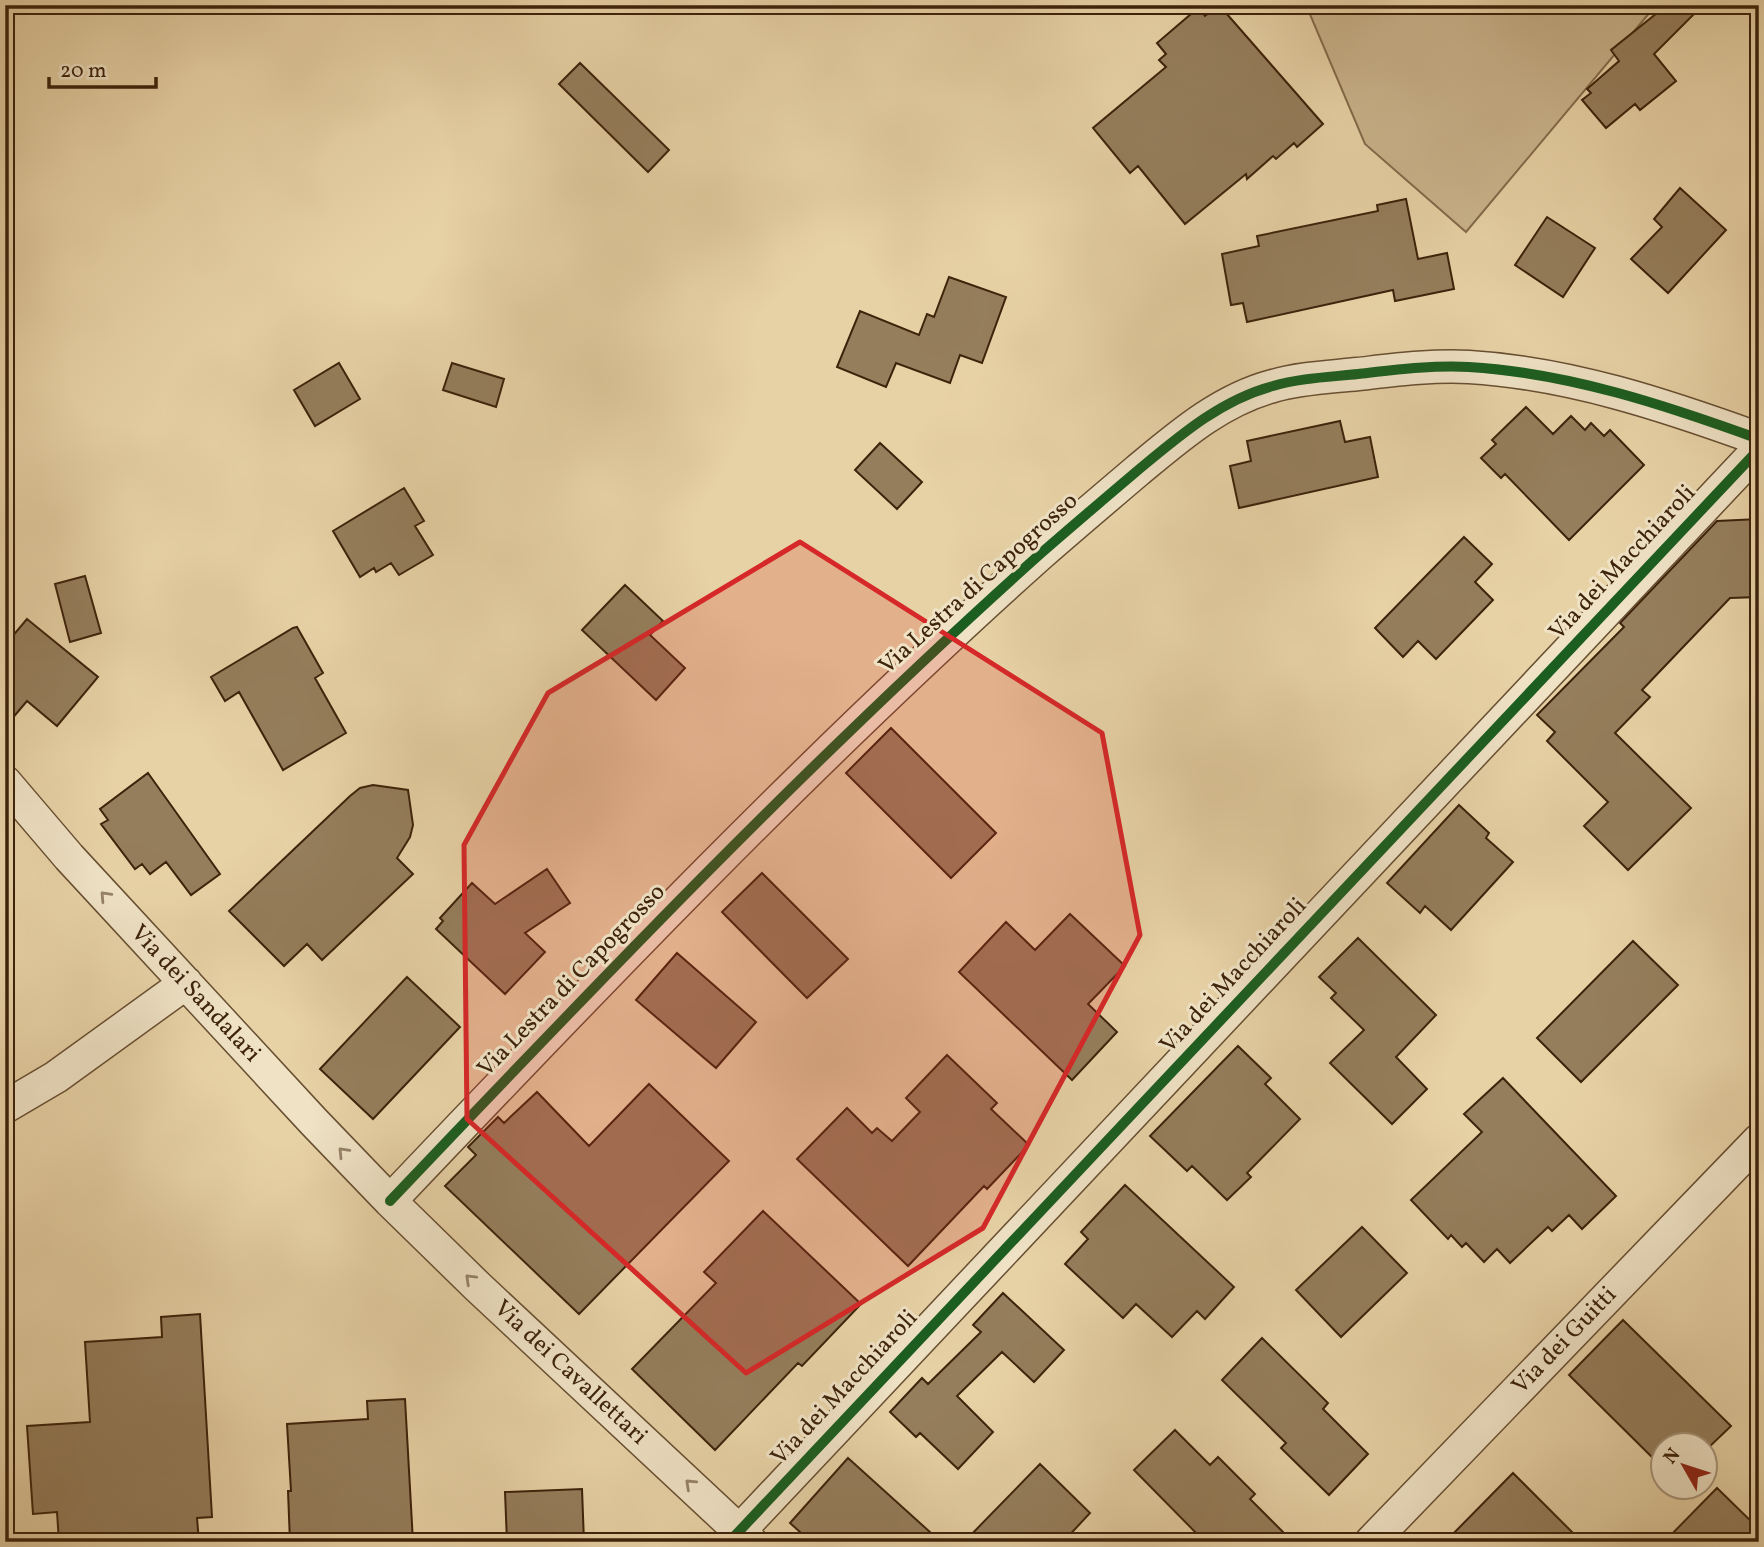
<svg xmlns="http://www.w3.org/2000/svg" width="1764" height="1547" viewBox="0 0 1764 1547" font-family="Vollkorn,serif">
<rect width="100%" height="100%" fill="#e7d2a6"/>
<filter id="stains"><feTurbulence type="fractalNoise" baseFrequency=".00286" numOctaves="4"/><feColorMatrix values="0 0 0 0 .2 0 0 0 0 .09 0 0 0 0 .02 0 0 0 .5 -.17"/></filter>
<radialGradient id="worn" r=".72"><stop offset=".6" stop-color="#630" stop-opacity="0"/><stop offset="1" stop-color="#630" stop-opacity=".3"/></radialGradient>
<path fill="#cab48c" stroke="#846c4c" stroke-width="2" d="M1306,5H1656L1466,232L1365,144Z"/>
<path fill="#957e5c" stroke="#3d230b" stroke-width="2" d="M1219,5L1323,124L1297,147L1294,143L1276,159L1273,156L1247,179L1246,174L1185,224L1138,166L1130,173L1093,128L1166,67L1159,60L1166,54L1157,43L1198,8L1205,16Z
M1667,5H1703L1654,54L1676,81L1640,110L1635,104L1606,128L1582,100L1591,93L1587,89L1619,61L1611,50Z
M580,63L669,150L648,172L559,84Z
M1680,188L1726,230L1668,293L1631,259L1662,227L1654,219Z
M1406,199L1418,259L1447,253L1454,289L1395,301L1393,290L1247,322L1243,303L1231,305L1222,254L1259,246L1257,236L1378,211L1377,205Z
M1547,217L1595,248L1563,297L1515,265Z
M949,277L1006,297L982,363L960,355L950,383L896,363L886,387L837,367L860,311L919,335L927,314L934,317Z
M339,363L360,399L315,426L294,390Z
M452,363L504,379L496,407L443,390Z
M1526,407L1553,434L1571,416L1585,430L1591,423L1604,436L1610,430L1644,465L1569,540L1505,474L1501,478L1481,458L1496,444L1492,440Z
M1340,421L1345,442L1370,437L1378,477L1239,508L1230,466L1251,461L1247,441Z
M880,443L922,482L897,509L855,470Z
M404,488L424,521L415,526L433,555L399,575L391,563L376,572L374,568L360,577L333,531Z
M1759,519V597L1730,598L1642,690L1650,697L1615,733L1691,808L1628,870L1584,826L1608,802L1547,741L1555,732L1537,715L1624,627L1620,623L1717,521Z
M1464,537L1492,564L1475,582L1493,600L1436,659L1418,641L1403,657L1375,628Z
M85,576L101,633L70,642L55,584Z
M625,585L663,621L650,635L685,668L656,700L582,630Z
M27,619L98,677L57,726L27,701L5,727V645Z
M297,627L323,673L315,678L346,733L283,770L239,692L225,701L211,677L293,628Z
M891,728L996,833L951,878L846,773Z
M148,773L220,874L191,895L166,862L150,874L142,864L135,869L101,824L108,820L100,809Z
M373,785L408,790L413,825L410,837L397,858L413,874L322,960L307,944L284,966L229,911L350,796L360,788Z
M1459,805L1489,833L1486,838L1513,862L1451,930L1425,906L1420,913L1387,883Z
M547,869L570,903L525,933L545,952L505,994L436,929L443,921L440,918L472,883L495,904Z
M762,873L848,959L807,998L722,912Z
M1070,914L1125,966L1088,1004L1117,1032L1072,1080L959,972L1006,922L1035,950Z
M1358,938L1436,1015L1396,1057L1427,1089L1392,1124L1330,1063L1364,1030L1331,998L1336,993L1319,977Z
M1633,941L1678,985L1581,1082L1537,1038Z
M677,953L756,1022L716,1068L636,1000Z
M407,977L460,1027L373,1119L320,1069Z
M1238,1046L1271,1078L1265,1084L1300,1119L1247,1173L1251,1177L1227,1200L1192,1166L1187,1171L1150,1136Z
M947,1055L997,1103L991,1109L1029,1145L987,1189L984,1186L908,1266L797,1159L847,1108L872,1133L877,1128L892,1141L920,1112L906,1098Z
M1503,1078L1616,1196L1582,1229L1569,1215L1552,1231L1548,1227L1510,1263L1497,1249L1484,1262L1466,1243L1462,1247L1451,1235L1448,1239L1411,1200L1482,1132L1464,1114Z
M649,1084L729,1161L579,1314L445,1186L476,1155L468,1147L498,1117L504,1123L537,1092L589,1146Z
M1125,1185L1234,1287L1205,1319L1197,1311L1172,1337L1136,1304L1123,1318L1065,1264L1088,1239L1081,1232Z
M763,1211L861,1304L802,1366L798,1363L715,1450L632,1369L716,1283L704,1272Z
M1362,1227L1407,1273L1341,1337L1296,1290Z
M1003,1293L1064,1350L1034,1382L1002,1352L957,1396L993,1432L958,1469L920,1433L916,1437L890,1412L922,1378L928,1384L981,1332L973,1325Z
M200,1314L212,1517L197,1518L199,1542H59L57,1512L33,1514L27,1426L90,1422L85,1342L162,1337L161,1317Z
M1623,1320L1731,1426L1704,1452V1446H1662V1467L1569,1375Z
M1262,1338L1328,1403L1323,1409L1368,1454L1329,1495L1281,1448L1286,1443L1222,1380Z
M405,1399L413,1542H290L288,1491H291L287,1424L368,1419L367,1401Z
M1175,1430L1210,1465L1218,1457L1255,1494L1250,1499L1293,1542H1205L1134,1470Z
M848,1458L941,1542H811L790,1523Z
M1040,1464L1090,1513L1063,1542H964Z
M1513,1473L1582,1542H1445Z
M1717,1488L1759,1529V1542H1664Z
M582,1489L584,1542H507L505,1492Z"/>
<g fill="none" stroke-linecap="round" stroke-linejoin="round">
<defs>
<path id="street" d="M5,782L69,857L314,1122L390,1201L478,1287L751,1542
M5,1107L56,1077L186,983
M390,1201C600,980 811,759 1039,555C1071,527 1104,499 1137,471C1178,437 1220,400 1273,386C1300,378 1330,377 1358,374C1394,370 1432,365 1469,367C1569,373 1665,405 1759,439
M729,1542L1759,449
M1371,1542L1759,1140"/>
</defs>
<use href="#street" stroke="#684f32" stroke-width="35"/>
<use href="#street" stroke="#efe2c5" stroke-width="32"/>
<defs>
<path id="cycleway" d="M390,1201C600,980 811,759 1039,555C1071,527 1104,499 1137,471C1178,437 1220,400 1273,386C1300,378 1330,377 1358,374C1394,370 1432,365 1469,367C1569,373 1665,405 1759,439
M729,1542L1759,449"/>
</defs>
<use href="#cycleway" stroke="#efe2c5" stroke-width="15"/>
<use href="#cycleway" stroke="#1b5e20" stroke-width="10"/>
</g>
<defs><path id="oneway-chevron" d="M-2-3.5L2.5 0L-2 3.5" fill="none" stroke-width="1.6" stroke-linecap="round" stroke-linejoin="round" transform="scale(1.75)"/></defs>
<g stroke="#968268">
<use href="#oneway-chevron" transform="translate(105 896) rotate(-133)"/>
<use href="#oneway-chevron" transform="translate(343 1152) rotate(-134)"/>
<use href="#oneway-chevron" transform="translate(470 1279) rotate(-136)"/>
<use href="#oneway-chevron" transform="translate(690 1484) rotate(-137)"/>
</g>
<path fill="#d62828" fill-opacity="0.2" stroke="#d62828" stroke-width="5" stroke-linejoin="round" d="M800,542L1102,733L1140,935L983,1228L746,1373L467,1119L464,845L548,693Z"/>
<g text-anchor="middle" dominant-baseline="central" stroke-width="6" stroke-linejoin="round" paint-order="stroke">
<g font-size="24" fill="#3d230b" stroke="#efe2c5">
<text transform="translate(1623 563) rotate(-47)">Via dei Macchiaroli</text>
<text transform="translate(979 584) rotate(-42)">Via Lestra di Capogrosso</text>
<text transform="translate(1234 976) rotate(-47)">Via dei Macchiaroli</text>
<text transform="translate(572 981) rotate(-46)">Via Lestra di Capogrosso</text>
<text transform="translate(195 994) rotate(47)">Via dei Sandalari</text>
<text transform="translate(1565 1341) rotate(-46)">Via dei Guitti</text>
<text transform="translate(570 1373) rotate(43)">Via dei Cavallettari</text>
<text transform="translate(845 1388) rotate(-47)">Via dei Macchiaroli</text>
</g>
</g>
<rect width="1764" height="1547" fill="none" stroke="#e7d2a6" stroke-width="28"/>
<rect x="7" y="7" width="1750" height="1533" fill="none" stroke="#3d230b" stroke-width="3.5"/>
<rect x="14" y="14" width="1736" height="1519" fill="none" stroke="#3d230b" stroke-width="2"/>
<g transform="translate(1684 1466) rotate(309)"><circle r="33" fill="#efe2c5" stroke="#a8967b" stroke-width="2"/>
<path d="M0-5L12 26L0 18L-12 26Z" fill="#8f2418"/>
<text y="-10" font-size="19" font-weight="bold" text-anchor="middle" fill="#3d230b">N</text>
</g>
<path d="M49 77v10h107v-10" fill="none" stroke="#3d230b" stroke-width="3.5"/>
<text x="60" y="77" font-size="21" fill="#3d230b" stroke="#efe2c5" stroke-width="5" paint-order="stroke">20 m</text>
<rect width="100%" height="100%" filter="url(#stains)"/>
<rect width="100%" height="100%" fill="url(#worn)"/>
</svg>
